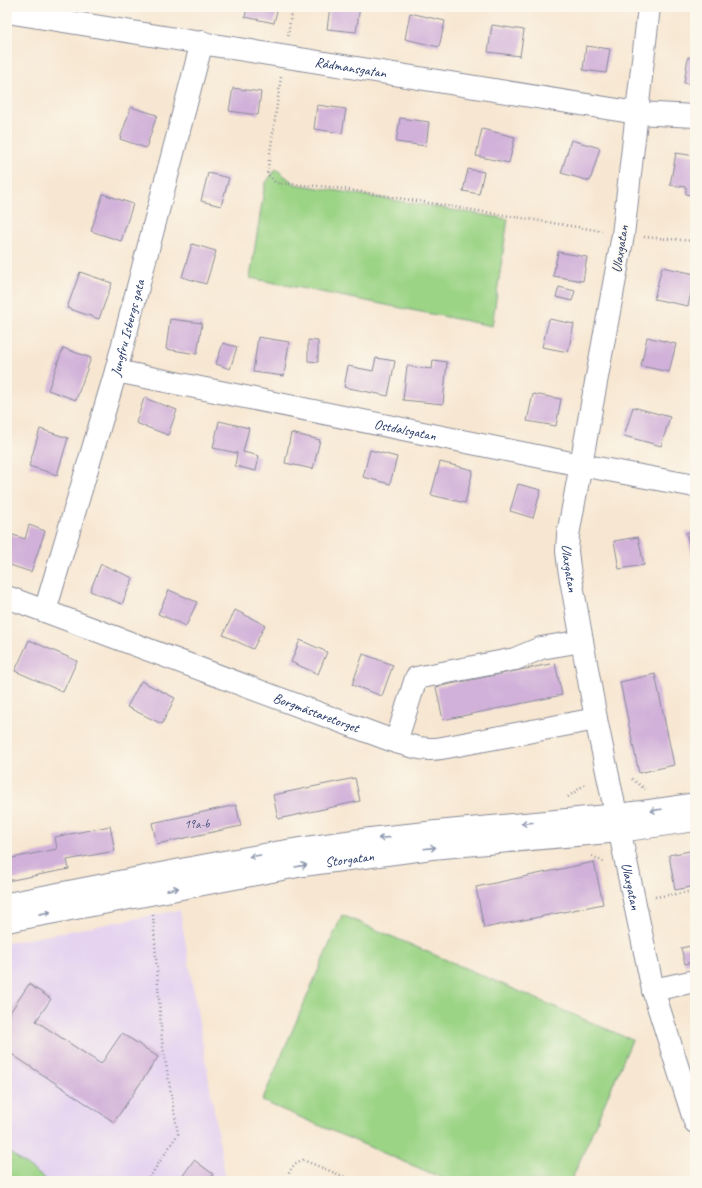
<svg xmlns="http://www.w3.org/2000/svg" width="702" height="1188" viewBox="0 0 702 1188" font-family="Caveat,sans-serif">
<rect width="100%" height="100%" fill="#fbf7ec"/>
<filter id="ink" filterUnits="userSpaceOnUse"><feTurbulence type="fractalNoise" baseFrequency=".025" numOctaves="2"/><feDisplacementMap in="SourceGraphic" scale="8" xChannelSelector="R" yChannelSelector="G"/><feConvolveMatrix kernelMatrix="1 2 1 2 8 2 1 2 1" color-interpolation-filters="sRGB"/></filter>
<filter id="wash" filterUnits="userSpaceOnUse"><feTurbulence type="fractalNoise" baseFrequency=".012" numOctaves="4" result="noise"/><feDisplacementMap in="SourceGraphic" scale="16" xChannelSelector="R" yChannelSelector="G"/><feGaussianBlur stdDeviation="0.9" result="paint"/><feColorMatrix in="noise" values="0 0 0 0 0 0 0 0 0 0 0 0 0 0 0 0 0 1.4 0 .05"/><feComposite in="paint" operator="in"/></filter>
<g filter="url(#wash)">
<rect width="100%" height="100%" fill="#f7e7d2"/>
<path fill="#e5d3f0" d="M180,910L226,1181H7V943Z"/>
<path fill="#9cd486" stroke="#5c8272" d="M276,169L295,184L508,219L492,326L250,278L265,184Z
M342,915L632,1040L571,1181H449L262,1101Z
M7,1151L48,1181H7Z"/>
<g id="blocks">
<path fill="#d1b1d9" d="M247,7H278L274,23L245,17Z
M330,7H360L356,32L327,29Z
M410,13L445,21L439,47L405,39Z
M492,25L524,30L520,56L488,52Z
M586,46L610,49L606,73L583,70Z
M688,57L695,58V85L684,83Z
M233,88L261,92L258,115L229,111Z
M317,105L346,109L342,133L314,129Z
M131,107L157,115L146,148L120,139Z
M400,118L429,122L426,146L396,142Z
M482,129L515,137L509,163L476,156Z
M571,140L600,148L590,181L561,173Z
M676,153L695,156V196L686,194V187L670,185Z
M468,169L484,172L479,194L463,191Z
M208,173L229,178L221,206L201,201Z
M103,194L133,204L121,241L91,231Z
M192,244L216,251L206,284L182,277Z
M558,252L587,257L583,281L553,276Z
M662,267L695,274L688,306L654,299Z
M80,272L112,283L99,319L67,308Z
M559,287L575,291L572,301L556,297Z
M170,319L202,323L197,354L166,349Z
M549,319L574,324L568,352L542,347Z
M258,337L289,342L284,376L253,372Z
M647,337L676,344L669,372L641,366Z
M308,340L318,341V362L308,361Z
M223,343L237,347L230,369L216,364Z
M63,348L91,358L76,400L48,390Z
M376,358L395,361L388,396L344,387L348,366L373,371Z
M433,360L447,362L443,404L403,400L407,366L432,369Z
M533,394L561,399L556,426L527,421Z
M144,398L177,410L168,435L136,423Z
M633,407L670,417L661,446L624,436Z
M219,421L249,428L243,452L259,456L256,471L235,466L237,453L213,448Z
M40,429L68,438L57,475L29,466Z
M291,433L320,440L313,469L285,463Z
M370,450L397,457L390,484L363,477Z
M440,462L473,470L465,503L431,495Z
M518,484L541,490L533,518L510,511Z
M29,525L45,531L31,572L7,564V533L25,539Z
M695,530V553L692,554L686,533Z
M638,537L644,565L619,569L614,541Z
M101,564L133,578L122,604L90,591Z
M169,590L197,602L186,626L158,614Z
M235,610L265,625L253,649L223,635Z
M29,640L77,661L63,692L15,671Z
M300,640L327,652L318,674L291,662Z
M363,654L393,665L382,696L352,685Z
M555,663L562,695L443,720L436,687Z
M655,674L674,765L639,773L620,682Z
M141,681L175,698L162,724L127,707Z
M355,778L360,801L278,819L273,795Z
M236,805L241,826L157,844L152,823Z
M110,826L115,851L67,860L69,869L7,881V859L57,849L55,837Z
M695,850V886L675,890L669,855Z
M594,862L603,904L484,928L476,887Z
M695,945V961L685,964L681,948Z
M29,984L51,999L36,1021L101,1064L122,1033L158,1057L114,1122L7,1051V1017Z
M194,1160L213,1174L209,1181H179Z"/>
</g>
</g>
<g filter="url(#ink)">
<use href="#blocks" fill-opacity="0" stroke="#898b98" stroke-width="1"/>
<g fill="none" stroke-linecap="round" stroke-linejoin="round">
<defs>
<g id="minor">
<path id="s1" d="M649,7L623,235L568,535L567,551L569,568L596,719L653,990L695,1122"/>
<path id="s2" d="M7,12L637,113L695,116"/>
<path id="s3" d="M116,371L581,465L695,486"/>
<path id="s4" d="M7,597L396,742C414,747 424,751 442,748L596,719"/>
<path id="s5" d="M45,611L116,371L202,42"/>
<path d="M396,742L416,678L515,659L541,648L582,641"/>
<path d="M653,990L695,981"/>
</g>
<g id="major">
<path d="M7,904C123,882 238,857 354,841C468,826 582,823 695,804"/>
<path id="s6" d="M7,921L303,865L432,848L620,831L695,820"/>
</g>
</defs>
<use href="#minor" stroke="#898b98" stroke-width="24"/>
<use href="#major" stroke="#898b98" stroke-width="24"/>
<path stroke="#898b98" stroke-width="2.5" stroke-dasharray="1 3" stroke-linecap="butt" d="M288,36L292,7
M281,77L267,174L276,183L331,187L602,231
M644,237L695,241
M632,779L645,789
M568,797L584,785L587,784
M592,856L604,862
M655,897L695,891
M147,1181L178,1134L162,1041L153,915
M286,1181C289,1172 293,1162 303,1160L355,1181"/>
<use href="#minor" stroke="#fff" stroke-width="22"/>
<use href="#major" stroke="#fff" stroke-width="22"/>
</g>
<defs><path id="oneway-shaft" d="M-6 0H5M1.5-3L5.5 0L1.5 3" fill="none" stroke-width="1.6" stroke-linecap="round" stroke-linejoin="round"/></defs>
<g stroke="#8d97ae">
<use href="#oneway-shaft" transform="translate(656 810) rotate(173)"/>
<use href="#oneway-shaft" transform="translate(527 823) rotate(175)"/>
<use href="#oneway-shaft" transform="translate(384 838) rotate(174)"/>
<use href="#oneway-shaft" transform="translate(430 848) rotate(-7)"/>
<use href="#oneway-shaft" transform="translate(255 856) rotate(171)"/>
<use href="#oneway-shaft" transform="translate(301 866) rotate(-10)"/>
<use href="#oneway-shaft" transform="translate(173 889) rotate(-11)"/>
<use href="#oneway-shaft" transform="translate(45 913) rotate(-11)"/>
</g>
</g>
<g text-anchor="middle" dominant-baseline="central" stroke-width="3" stroke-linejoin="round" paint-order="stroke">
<g font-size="12" fill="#48507d">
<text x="197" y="824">19a-b</text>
</g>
<g font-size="14" fill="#1b2f5e" stroke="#fbf7ec">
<text stroke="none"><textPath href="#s2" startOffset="348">Rådmansgatan</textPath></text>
<text transform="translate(620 249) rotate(-81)">Ulaxgatan</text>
<text stroke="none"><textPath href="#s5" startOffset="295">Jungfru Isbergs gata</textPath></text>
<text stroke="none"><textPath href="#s3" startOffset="295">Ostdalsgatan</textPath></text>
<text stroke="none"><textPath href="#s1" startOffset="568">Ulaxgatan</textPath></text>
<text stroke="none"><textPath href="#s4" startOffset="330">Borgmästaretorget</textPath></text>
<text stroke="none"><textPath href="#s6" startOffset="348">Storgatan</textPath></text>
<text stroke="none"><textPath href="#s1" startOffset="892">Ulaxgatan</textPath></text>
</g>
</g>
<rect width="702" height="1188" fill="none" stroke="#fbf7ec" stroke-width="24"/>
</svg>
